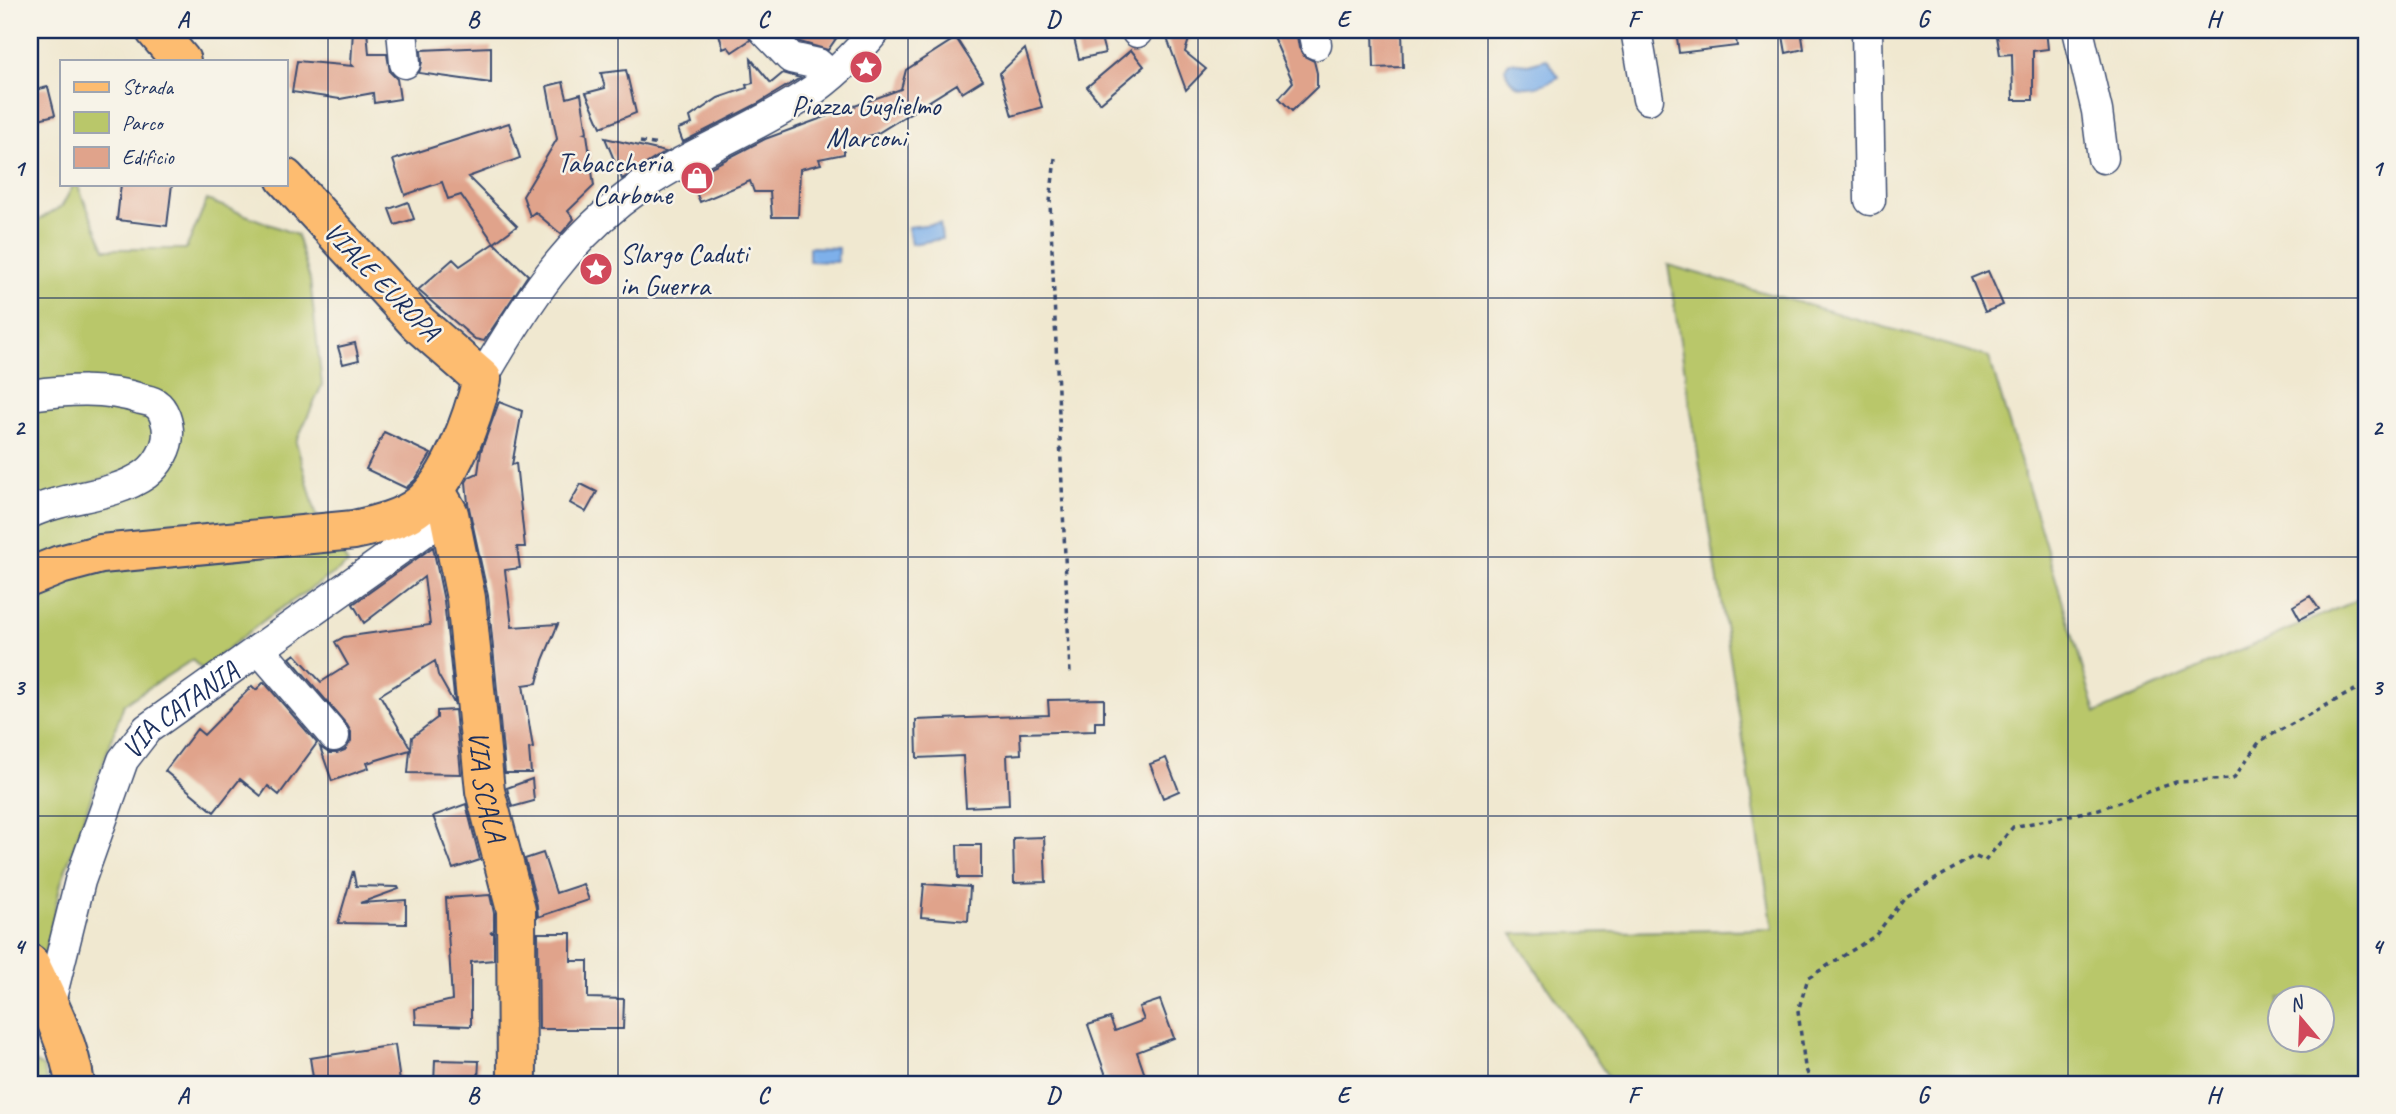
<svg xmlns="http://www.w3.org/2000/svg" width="2396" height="1114" viewBox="0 0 2396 1114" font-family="Caveat,sans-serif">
<rect width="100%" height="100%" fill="#f7f3e8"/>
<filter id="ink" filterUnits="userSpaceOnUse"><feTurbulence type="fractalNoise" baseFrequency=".0143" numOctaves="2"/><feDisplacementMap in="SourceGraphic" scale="14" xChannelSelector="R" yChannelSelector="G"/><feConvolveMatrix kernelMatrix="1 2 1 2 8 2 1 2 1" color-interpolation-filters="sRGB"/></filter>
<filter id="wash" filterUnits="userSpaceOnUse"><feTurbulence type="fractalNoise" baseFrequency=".00686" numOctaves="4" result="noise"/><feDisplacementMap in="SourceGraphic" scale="28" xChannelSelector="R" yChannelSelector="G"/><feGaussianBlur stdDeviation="1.57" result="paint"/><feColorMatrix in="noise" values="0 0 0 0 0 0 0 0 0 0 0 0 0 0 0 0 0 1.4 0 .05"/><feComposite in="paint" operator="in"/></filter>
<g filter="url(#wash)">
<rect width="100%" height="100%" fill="#f0e8d0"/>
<path fill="#b9c76a" stroke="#6a7b64" stroke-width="2" fill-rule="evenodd" d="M74,184H77L105,249H186L207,200L297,235L310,280L322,385L296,442L317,517L30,562V519L146,482L167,404L30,385V225L62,206Z
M1668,265L1989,357L2096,713L2366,596V1084H1613L1512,934L1773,929ZM2322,998V1040H2280V998Z
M30,399L149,409L158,438L138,467L30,503Z
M339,547L348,564L267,618L202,669L192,660L124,704L61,883L42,967L30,942V592L86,573Z
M36,1063L43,1067L48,1084H30V1064Z"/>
<path fill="#7eb0ea" stroke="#4c70a4" stroke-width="2" d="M1547,59L1559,77C1541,87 1511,97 1505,68L1509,62L1528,64Z
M940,223L942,239L911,244L908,227Z
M809,247L838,248L837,262L809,261Z"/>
<g id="blocks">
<path fill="#e0a38b" d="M353,30H367L369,54H387L390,72L397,79L400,99L374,103L373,93L340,99L292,92L297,61L353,66L351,64Z
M718,30H747L750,40L732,52L728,47L723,49Z
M788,30H842L828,50L800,42Z
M1072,30H1099L1105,53L1079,59Z
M1164,30H1192L1185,52L1206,69L1186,90Z
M1270,30H1296L1299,48L1304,56L1314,61L1317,73V87L1292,111L1279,98L1293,82Z
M1373,30H1402L1403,67L1374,68Z
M1676,30H1735L1737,46L1679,53Z
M1782,30H1801L1804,49L1786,53Z
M1996,30H2046L2048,49L2033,51V100H2013L2012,54L2000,55Z
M956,38L983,80L962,93L957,84L878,133L844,144V154L819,159L821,164L800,169L798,217H772L770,192H754L750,181L700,202L690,178L765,139L901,89L906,70Z
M491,47V83L419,73L422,62L421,50Z
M1025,49L1042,107L1012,116L1000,73Z
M1131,50L1144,66L1100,103L1087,87Z
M751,59L771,83L783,73L800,78L757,104L683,142L678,129L692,124L690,117L718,98L747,88L746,85L753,83Z
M626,70L636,113L601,127L586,93L605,88L601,73Z
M563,82L567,98L581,94L587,132L584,133L587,134L594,186L568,211L574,219L561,234L535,212L530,216L523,196L557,139L547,86Z
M48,87L55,115L30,121V91Z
M509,123L520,158L468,177L517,226L494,243L461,195L448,199L442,182L405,195L393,160Z
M605,138L653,149L665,152L622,179Z
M121,184H172L167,226L117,220Z
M408,202L414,219L395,225L389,209Z
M494,243L528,275L484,341L475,339L418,290L453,259L460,266Z
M1988,271L2003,305L1985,312L1971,278Z
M355,343L359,360L343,364L338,347Z
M499,402L522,411L512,465L516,463L525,547H517L520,568L505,570L512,627L558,624L543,660L537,683L523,685L533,748L529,749L531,773H505L488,596L468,503L466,482L469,477L478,473L481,451Z
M384,432L431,454L415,480L406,488L366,469Z
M581,484L597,492L586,512L570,503Z
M433,547L444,601L455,705L438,675L435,661L380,695L411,749L412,737L437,718V711L455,710L461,774L408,773L410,750L367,763L369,768L332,781L320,747L329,753H337L345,750L351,741V732L347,725L290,658L295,654L321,682L348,665L335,642L344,637L430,625L424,577L364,623L353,604Z
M2310,596L2319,609L2300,619L2293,606Z
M264,682L317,743L279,795L268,786L261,796L240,779L214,812L165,771L197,729L204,735L252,686L256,690Z
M1104,699V722H1095V731L1020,733L1021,754L1007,755L1009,805L966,807L963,756L917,758L916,720L1049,715L1048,700Z
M1166,758L1179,791L1163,798L1150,764Z
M532,779L534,801L512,807L507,788Z
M466,804L480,860L453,869L433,816Z
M1044,837L1046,882L1014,883L1013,838Z
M957,845H981V878H958Z
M543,853L556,893L583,884L589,900L538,917L537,905L525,859Z
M353,871L356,886L398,887L399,889L360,903L406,900V924L338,923Z
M924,884L970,887L968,921L921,917Z
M490,895L494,913V931L490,933H494V960L471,962V1026L416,1024L415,1009L452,1000L446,898Z
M538,933H571V961H588V998L624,999L623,1029H539Z
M1160,1000L1174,1038L1137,1052L1148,1084H1109L1088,1025L1110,1018L1115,1031L1144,1020L1139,1007Z
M395,1045L400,1082L385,1084H314L310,1058Z
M435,1060L479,1061L478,1081L465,1080V1084H434Z"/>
</g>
</g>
<g filter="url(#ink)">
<use href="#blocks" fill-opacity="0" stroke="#3b4b6f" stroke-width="2"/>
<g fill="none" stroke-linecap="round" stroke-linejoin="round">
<defs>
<g id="minor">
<path d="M402,30L405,63"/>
<path d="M764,30L791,58L818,64L830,75"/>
<path d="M1136,30L1137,32"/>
<path d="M1313,30L1316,44"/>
<path d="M1636,30L1648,99"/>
<path d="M1867,30L1870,200"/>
<path d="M2078,30L2097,111L2103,158"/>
<path d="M482,379C525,305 567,238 639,188C692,152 753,130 806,95C833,77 856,54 876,30"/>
<path d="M30,395C66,390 106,387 141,399C145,400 153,401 156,404C164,409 168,424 168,433C168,448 158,465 146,474C112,498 66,495 30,513"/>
<path d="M259,649L334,736"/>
<path id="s1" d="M49,1006L80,881L123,760L147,729L449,514"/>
</g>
<g id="major">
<path d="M155,30L181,61"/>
<path id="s2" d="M435,490L449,514L466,598L485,791L516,910L517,1084"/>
<path d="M30,577L60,565L101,554L354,530C376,525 403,519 420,505C451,480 473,417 482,379L419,324L285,178"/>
<path d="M30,964C47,1000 70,1045 75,1084"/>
</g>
</defs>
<use href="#minor" stroke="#3b4b6f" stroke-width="33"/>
<use href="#major" stroke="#3b4b6f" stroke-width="42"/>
<path stroke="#3b4b6f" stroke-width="3.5" stroke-dasharray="5 5" stroke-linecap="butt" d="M640,142L660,145
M1055,158L1050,202L1070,674
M1812,1084L1805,1067L1798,1011L1808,978L1875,936L1904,898L1974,856L1985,861L2013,827L2099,809L2176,782L2233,779L2260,741L2366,684"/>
<use href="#minor" stroke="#fff" stroke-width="30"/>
<use href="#major" stroke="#fdbc70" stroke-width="38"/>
</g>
</g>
<path fill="none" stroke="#1b2f5e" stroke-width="2" stroke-opacity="0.55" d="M328,30V1084M618,30V1084M908,30V1084M1198,30V1084M1488,30V1084M1778,30V1084M2068,30V1084M30,298H2366M30,557H2366M30,816H2366"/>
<defs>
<symbol id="sight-disc" viewBox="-11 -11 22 22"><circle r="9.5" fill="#d1495b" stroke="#f7f3e8"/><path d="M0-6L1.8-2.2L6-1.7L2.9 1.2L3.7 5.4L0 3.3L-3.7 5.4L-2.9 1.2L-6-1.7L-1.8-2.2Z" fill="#fff"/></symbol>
<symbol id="shop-disc" viewBox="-11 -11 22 22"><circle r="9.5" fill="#d1495b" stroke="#f7f3e8"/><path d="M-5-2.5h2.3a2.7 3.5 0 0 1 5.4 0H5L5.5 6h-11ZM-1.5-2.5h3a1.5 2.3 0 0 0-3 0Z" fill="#fff"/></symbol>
</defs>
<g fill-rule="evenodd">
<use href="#sight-disc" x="847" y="48" width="38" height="38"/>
<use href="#shop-disc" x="678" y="159" width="38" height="38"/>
<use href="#sight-disc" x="577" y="250" width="38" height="38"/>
</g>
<g text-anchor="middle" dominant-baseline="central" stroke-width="5" stroke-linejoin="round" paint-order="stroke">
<g font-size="28" fill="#1b2f5e" stroke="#f7f3e8">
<text x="866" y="105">Piazza Guglielmo<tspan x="866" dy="32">Marconi</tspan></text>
<text x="672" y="162" text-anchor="end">Tabaccheria<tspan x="672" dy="32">Carbone</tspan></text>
<text x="620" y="253" text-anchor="start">Slargo Caduti<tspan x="620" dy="32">in Guerra</tspan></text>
</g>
<g font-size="28" fill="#1b2f5e" stroke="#f7f3e8">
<text transform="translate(382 281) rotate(46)">VIALE EUROPA</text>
<text stroke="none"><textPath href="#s1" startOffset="334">VIA CATANIA</textPath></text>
<text stroke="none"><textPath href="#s2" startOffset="303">VIA SCALA</textPath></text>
</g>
</g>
<rect width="2396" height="1114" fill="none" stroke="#f7f3e8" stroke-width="77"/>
<rect x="60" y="60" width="228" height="126" fill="#f7f3e8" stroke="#9fa5b1" stroke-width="2"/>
<rect x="74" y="82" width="35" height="10" fill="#fdbc70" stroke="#9fa5b1" stroke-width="2"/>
<text x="122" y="94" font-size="21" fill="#1b2f5e">Strada</text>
<rect x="74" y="112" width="35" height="21" fill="#b9c76a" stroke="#9fa5b1" stroke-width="2"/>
<text x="122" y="130" font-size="21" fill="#1b2f5e">Parco</text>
<rect x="74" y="147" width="35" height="21" fill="#e0a38b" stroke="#9fa5b1" stroke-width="2"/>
<text x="122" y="164" font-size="21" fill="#1b2f5e">Edificio</text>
<g transform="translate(2301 1019) rotate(341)"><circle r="33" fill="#f7f3e8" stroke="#9fa5b1" stroke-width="2"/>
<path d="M0-5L12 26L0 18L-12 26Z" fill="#d1495b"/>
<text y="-10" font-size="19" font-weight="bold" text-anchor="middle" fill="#1b2f5e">N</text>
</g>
<rect x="38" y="38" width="2320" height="1038" fill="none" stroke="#1b2f5e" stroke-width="2.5"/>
<g font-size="23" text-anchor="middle" font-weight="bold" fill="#1b2f5e">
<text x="183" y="27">A</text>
<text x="473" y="27">B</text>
<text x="763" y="27">C</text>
<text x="1053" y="27">D</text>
<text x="1343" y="27">E</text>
<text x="1633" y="27">F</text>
<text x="1923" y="27">G</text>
<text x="2213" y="27">H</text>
<text x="19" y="176">1</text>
<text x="2377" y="176">1</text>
<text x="19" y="435">2</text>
<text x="2377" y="435">2</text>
<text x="19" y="695">3</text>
<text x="2377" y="695">3</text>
<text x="19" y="954">4</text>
<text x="2377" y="954">4</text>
<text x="183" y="1103">A</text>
<text x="473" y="1103">B</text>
<text x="763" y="1103">C</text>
<text x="1053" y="1103">D</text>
<text x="1343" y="1103">E</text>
<text x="1633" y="1103">F</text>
<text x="1923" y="1103">G</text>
<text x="2213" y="1103">H</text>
</g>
</svg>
